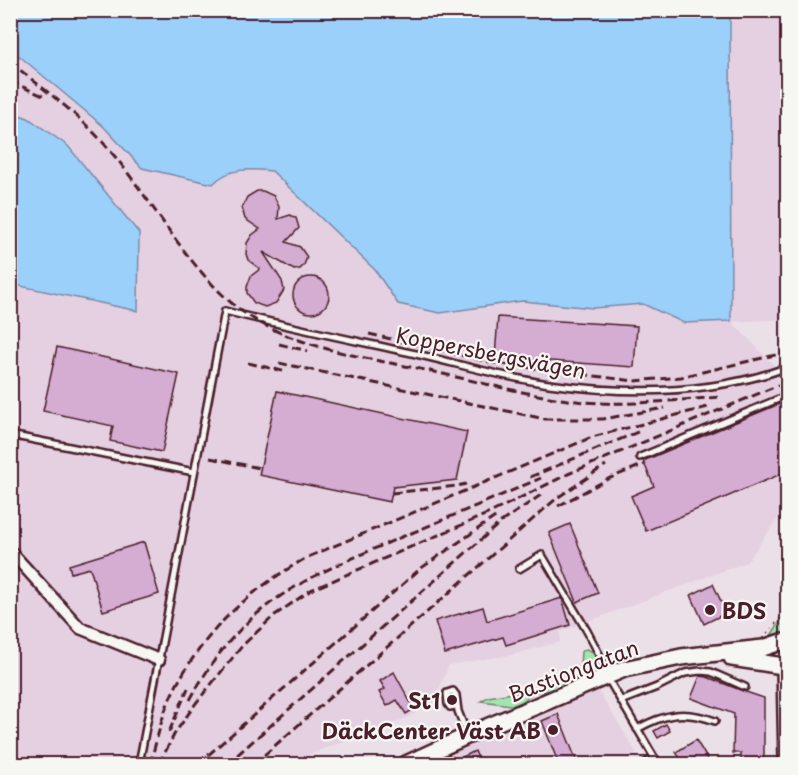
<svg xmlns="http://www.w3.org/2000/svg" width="798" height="775" viewBox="0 0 798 775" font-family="'Playpen Sans',sans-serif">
<rect width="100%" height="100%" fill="#ece0e8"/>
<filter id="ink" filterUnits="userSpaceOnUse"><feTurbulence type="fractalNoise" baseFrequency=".0167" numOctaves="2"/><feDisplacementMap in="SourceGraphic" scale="12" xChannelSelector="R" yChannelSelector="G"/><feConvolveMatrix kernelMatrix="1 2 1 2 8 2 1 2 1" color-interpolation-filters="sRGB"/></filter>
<g filter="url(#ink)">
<path fill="#e5d0e1" d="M730,11H787V319L732,322L787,378V506L747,562L560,632V642L511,655L449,665L433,703L407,718L284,764H11V284L137,311L28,118L11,112L10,49L103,126L142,168L213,184L222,174L251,169L272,171L375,270L398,304L440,313L522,301L593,308L643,304L684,323L731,321Z
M597,689L637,753L622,764H423Z"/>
<path fill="#a2e5b0" stroke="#76826e" stroke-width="1.5" d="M787,611V630L780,637L768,640Z
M586,649L594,652L600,663L595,674L559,690L533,692L518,706L481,701L488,697L531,690L582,675L580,665L581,652Z"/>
<path fill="#9bd0fa" stroke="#7b89a7" stroke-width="1.5" d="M10,11H730L731,321L684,323L643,304L593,308L522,301L440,313L398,304L375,270L272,171C251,169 228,167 213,184L142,168L103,126L11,49Z
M11,112L28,118L68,146L139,233L138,311L11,284Z"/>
<path fill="#d5acd2" stroke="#4a1f2b" stroke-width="1.5" d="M257,191H263L274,196L279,207L278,219L290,215L296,218L299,228L286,242L300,247L307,257L304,265L300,269L294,270L263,252L282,281L284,290L276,303L265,307L254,303L247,293V287L251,276L260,269L248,260L246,254L247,243L252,235L260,229L245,219L242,208L247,197Z
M293 295a18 18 0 1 1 36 0a18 18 0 1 1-36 0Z
M498,317L637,326L634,367L495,357Z
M57,347L179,374L162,452L110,441L113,426L43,411Z
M277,391L467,432L457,480L393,487L390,502L259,475Z
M784,402L785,405L788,404V471L646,531L631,496L654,486L643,461Z
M570,524L598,593L577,602L549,533Z
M144,542L159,594L103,611L90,568L71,573L69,565Z
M713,584L725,610L722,612L724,614L704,624L691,595Z
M562,598L570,625L506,645L503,637L445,654L435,621L483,607L487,621Z
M394,672L414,709L406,714L397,700L387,706L379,692L385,689L380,681Z
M700,676L707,677L743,691L764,698V765H741V753H733L734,714L691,698Z
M558,714L577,762L569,765H559L542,721Z
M666,724L670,731L658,738L654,731Z
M696,740L711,765H684L676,752Z
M475,751L481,765H446Z"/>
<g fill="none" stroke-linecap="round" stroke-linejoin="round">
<defs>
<path id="service" d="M10,435L194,472
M640,457L788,395
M519,569L542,555L587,631L609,673
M607,677L658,764
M621,701L657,687L685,673L700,671L711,672L745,687
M456,706L450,707L448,704L447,693L453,691L456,695L458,711L467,734
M637,729C666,713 685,710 715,721
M139,764L225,311C288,327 352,340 416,354C459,364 506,378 549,384C628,395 712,395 788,367
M644,764L655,758"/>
<path id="minor" d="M10,551L80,628L159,660"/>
<path id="secondary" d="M732,658L783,666
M785,668L787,764
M406,764L482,729L624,669L681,657L763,648L781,642"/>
</defs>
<use href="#service" stroke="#4a1f2b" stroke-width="10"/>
<use href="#minor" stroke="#4a1f2b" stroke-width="15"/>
<use href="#secondary" stroke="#4a1f2b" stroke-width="20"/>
<path stroke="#4a1f2b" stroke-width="1.5" stroke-dasharray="1.5 4.5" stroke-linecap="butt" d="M767,633L781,618L788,603"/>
<use href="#service" stroke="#f6f6f2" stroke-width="5"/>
<use href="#minor" stroke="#f6f6f2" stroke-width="10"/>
<use href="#secondary" stroke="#f6f6f2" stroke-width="15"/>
<path stroke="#4a1f2b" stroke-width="3" stroke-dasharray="9 4.5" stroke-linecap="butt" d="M10,62C43,89 79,114 106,146C150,196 183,262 234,305C287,349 372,358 439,373C487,384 536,397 585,402C630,406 677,400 721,397
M10,81L43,96
M369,334L494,363L634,381L681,377L788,352
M279,344L308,351
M248,363L287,372
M279,363L545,419H603L665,408
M210,458L260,468
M530,477L640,431
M392,493L457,486L466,484
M558,506L610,478L645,464
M190,700C242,603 301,580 397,539C445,519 493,499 541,478
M169,732L188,688
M150,764C157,740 162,713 174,690C205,630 249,590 308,557L592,437L708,407
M159,764L175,733L196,703L243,645L275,615L311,590L492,512L568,474L788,381
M198,764L420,569L498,515
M227,764L501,522L541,495
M254,764L557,498L606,465"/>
</g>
</g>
<g fill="#4a1f2b" stroke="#f6f6f2" stroke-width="2">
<circle cx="710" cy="610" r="6"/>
<circle cx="452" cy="700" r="6"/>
<circle cx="553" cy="730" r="6"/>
</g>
<g text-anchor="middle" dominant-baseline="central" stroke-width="4.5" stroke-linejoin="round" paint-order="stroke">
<g font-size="21" fill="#4a1f2b" stroke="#f6f6f2">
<text transform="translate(491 352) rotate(11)">Koppersbergsvägen</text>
<text transform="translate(573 670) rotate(-21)">Bastiongatan</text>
</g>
<g font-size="21" font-weight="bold" fill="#4a1f2b" stroke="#f6f6f2" text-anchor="end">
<text x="722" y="610" text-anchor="start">BDS</text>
<text x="440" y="700">St1</text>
<text x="541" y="730">DäckCenter Väst AB</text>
</g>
</g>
<rect width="798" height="775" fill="none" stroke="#f6f6f2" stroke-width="36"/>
<rect x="18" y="18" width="762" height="739" fill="none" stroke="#4a1f2b" stroke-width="2" filter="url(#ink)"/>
</svg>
